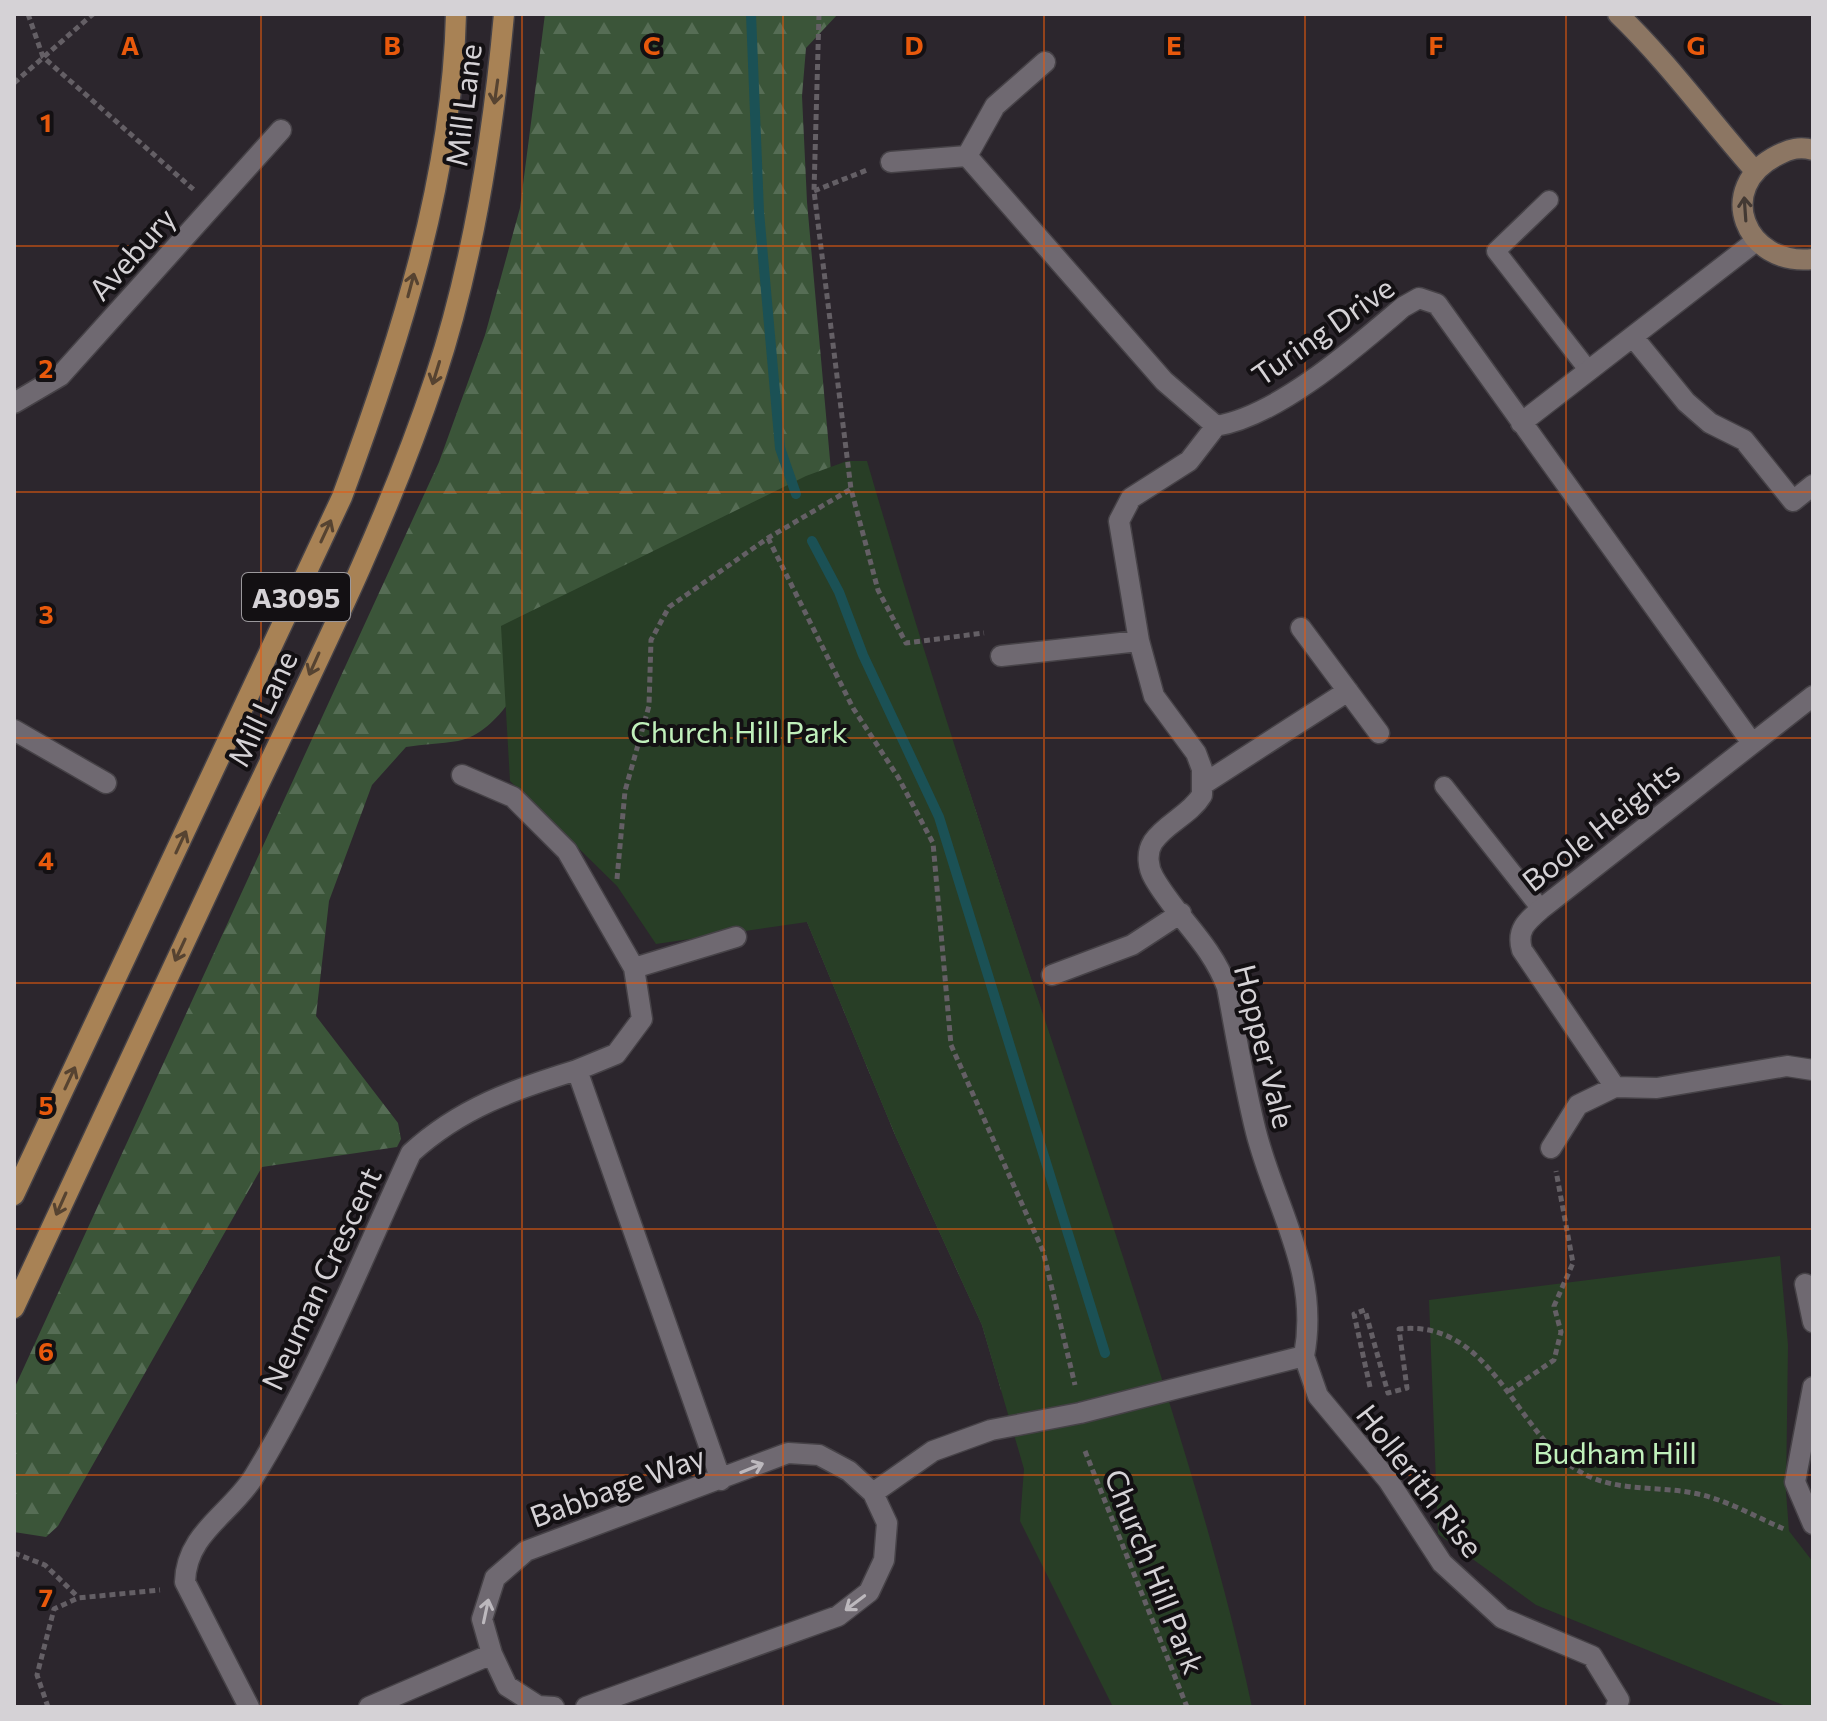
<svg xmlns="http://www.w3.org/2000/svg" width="1827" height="1721" viewBox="0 0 1827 1721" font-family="Commissioner,sans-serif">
<defs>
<pattern id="forest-firs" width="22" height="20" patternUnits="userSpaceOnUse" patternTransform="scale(2)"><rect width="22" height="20" fill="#3b5539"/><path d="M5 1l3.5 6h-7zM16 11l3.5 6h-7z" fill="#566d55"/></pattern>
</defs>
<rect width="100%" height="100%" fill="#2c262d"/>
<path fill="url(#forest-firs)" d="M545,14H838L806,48L802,96L807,202L835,516L960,763L1152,1349L1001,1390L982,1325L896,1137L807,922L530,671C513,697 492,734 458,741C441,744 423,744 406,747L372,785L329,901L316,1016L398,1123L401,1139L397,1147L262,1167L58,1526L46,1537L14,1532V1389L439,462L485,335L520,208Z"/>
<path fill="#283e26" d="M847,461H867C945,730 1038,994 1124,1260C1171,1407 1220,1556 1252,1707H1113L1020,1521L1024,1469L982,1325L896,1137L807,922L656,944L617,886L510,781L501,626L806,476Z
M1780,1256L1788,1345L1786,1492L1789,1531L1813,1562V1707H1788L1536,1605L1438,1534L1429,1300Z"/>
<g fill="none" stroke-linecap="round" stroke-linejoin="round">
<path stroke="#1b5155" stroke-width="10" d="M751,14L759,212L780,448L796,494
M812,541L839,592L863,655L939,817L1105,1353"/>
<defs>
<path id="lane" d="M1549,200L1496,251L1589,371
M1444,786L1541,909"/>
<path id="street" d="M967,156L1164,381L1216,426C1278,416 1355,348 1403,307L1419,298L1437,304L1752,743
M891,162L967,156L995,106L1045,62
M1633,337L1686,402L1710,423L1744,440L1793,501L1813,485
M14,403L60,376L281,130
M1521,423L1756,241
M1216,426L1189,461L1131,498L1119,521L1139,641L1154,696L1196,753L1202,769V795C1190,815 1166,823 1153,842C1146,853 1148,868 1154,878C1177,918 1210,942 1227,987C1236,1035 1244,1084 1256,1132C1276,1210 1320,1272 1304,1356
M1301,628L1379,733
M1001,656L1139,641
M1813,696L1541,909C1527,921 1516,930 1522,950L1615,1087L1657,1088L1787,1066L1813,1070
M14,730L106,783
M462,775L513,797L567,851L634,968L642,1019L616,1054L577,1070
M1202,785L1348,691
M634,968L736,937
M1052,975L1132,945L1181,913
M1551,1148L1578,1105L1615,1087
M1805,1284L1813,1322
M1304,1356L1318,1396L1388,1480L1442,1563L1502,1618L1592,1656L1619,1700L1616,1707
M1813,1387L1795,1482L1813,1524
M873,1493L933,1451L991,1430L1080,1413L1304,1356
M249,1707L185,1582C186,1534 229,1515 253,1478C316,1376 361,1261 411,1153C460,1108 515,1089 577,1070L721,1480
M369,1707L492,1654
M554,1707L538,1706L507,1686L492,1654L482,1619L495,1578L526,1551L788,1453L819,1455L849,1471L873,1493L887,1523L884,1560L869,1592L838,1616L586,1707"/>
<path id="secondary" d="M1618,14C1668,62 1709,119 1755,171
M1813,150C1800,146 1790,149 1778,155C1713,187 1745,267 1813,259"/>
<path id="primary" d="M14,1195L342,497C399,343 452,180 456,14
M14,1308C87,1154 157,999 230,845C302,692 382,538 435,378C474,261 493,136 504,14"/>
</defs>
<use href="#lane" stroke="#464247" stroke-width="21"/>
<use href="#street" stroke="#464247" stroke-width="23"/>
<use href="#secondary" stroke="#464247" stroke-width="23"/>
<use href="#primary" stroke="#464247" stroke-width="23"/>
<path stroke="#645f65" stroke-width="5" stroke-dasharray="6 4" stroke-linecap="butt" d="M28,14L43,57L194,190
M819,14L814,191L851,489L878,590L906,643L984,633
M14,83L93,14
M814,191L867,170
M768,538L853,708L898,777L933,843L951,1045L1043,1251L1075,1385
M617,879L625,791L649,706L651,640L669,607L768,538L851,489
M1370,1387L1354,1314L1365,1310L1388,1393L1407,1388L1399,1329C1490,1319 1513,1426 1574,1468C1611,1493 1651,1485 1693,1493C1723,1498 1756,1517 1784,1529
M1509,1391L1554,1360L1561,1332L1554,1306L1573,1263L1556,1171
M1085,1451L1187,1707
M14,1553L45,1565L78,1597
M48,1707L37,1675L54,1609L78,1598L160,1590"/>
<use href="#lane" stroke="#6f6971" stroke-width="18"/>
<use href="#street" stroke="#6f6971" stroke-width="20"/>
<use href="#secondary" stroke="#8c7663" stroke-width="20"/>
<use href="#primary" stroke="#a88255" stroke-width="20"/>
</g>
<defs><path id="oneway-shaft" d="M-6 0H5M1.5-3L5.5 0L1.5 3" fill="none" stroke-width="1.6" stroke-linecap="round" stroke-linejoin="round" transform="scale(2)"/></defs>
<g stroke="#564331">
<use href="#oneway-shaft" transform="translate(496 92) rotate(98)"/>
<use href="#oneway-shaft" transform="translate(411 285) rotate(-75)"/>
<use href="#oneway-shaft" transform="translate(436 373) rotate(107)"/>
<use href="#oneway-shaft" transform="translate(326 531) rotate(-65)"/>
<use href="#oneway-shaft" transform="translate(314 664) rotate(114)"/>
<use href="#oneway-shaft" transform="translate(181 842) rotate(-65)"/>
<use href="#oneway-shaft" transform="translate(180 950) rotate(115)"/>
<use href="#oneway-shaft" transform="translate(70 1078) rotate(-65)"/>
<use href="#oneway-shaft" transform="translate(61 1204) rotate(114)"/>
</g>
<use stroke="#433933" href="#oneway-shaft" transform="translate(1745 209) rotate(-94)"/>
<g stroke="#bcb8bd">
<use href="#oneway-shaft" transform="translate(752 1468) rotate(-22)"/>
<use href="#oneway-shaft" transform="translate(855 1603) rotate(143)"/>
<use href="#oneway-shaft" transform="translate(486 1611) rotate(-78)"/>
</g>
<path fill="none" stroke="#e8590c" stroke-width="2" stroke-opacity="0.55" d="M261,14V1707M522,14V1707M783,14V1707M1044,14V1707M1305,14V1707M1566,14V1707M14,246H1813M14,492H1813M14,738H1813M14,983H1813M14,1229H1813M14,1475H1813"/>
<g text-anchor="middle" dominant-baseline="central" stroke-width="8" stroke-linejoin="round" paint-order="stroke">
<rect fill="#131013" stroke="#9b989c" stroke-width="2" x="242" y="573" width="108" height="48" rx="6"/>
<g font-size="28" font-weight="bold" fill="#d5d2d6">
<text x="296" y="597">A3095</text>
</g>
<g font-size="30" fill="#d5d2d6" stroke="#131013">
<text transform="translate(462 105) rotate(-83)">Mill Lane</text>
<text transform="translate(131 253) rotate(-48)">Avebury</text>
<text transform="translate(1322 330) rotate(-35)">Turing Drive</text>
<text transform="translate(261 708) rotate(-65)">Mill Lane</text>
<text transform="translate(1600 825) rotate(-38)">Boole Heights</text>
<text transform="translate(1266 1046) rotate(76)">Hopper Vale</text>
<text transform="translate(320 1278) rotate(-65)">Neuman Crescent</text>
<text transform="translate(1421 1480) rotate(52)">Hollerith Rise</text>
<text transform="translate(617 1485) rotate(-20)">Babbage Way</text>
<text transform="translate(1156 1571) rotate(68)">Church Hill Park</text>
</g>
<g font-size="30" fill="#c0f0bb" stroke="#131013">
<text x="739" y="730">Church Hill Park</text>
<text x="1615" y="1451">Budham Hill</text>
</g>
</g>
<g font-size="26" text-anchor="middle" font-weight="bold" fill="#e8590c" stroke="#131013" stroke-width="8" stroke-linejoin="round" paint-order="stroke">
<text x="130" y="55">A</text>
<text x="392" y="55">B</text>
<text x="652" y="55">C</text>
<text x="914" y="55">D</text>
<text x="1174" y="55">E</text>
<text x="1436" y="55">F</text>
<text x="1696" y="55">G</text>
<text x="46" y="132">1</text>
<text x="46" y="378">2</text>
<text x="46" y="624">3</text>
<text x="46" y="870">4</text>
<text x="46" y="1115">5</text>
<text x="46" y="1361">6</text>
<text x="46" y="1607">7</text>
</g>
<rect width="1827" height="1721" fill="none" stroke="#d5d2d6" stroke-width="32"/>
</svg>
